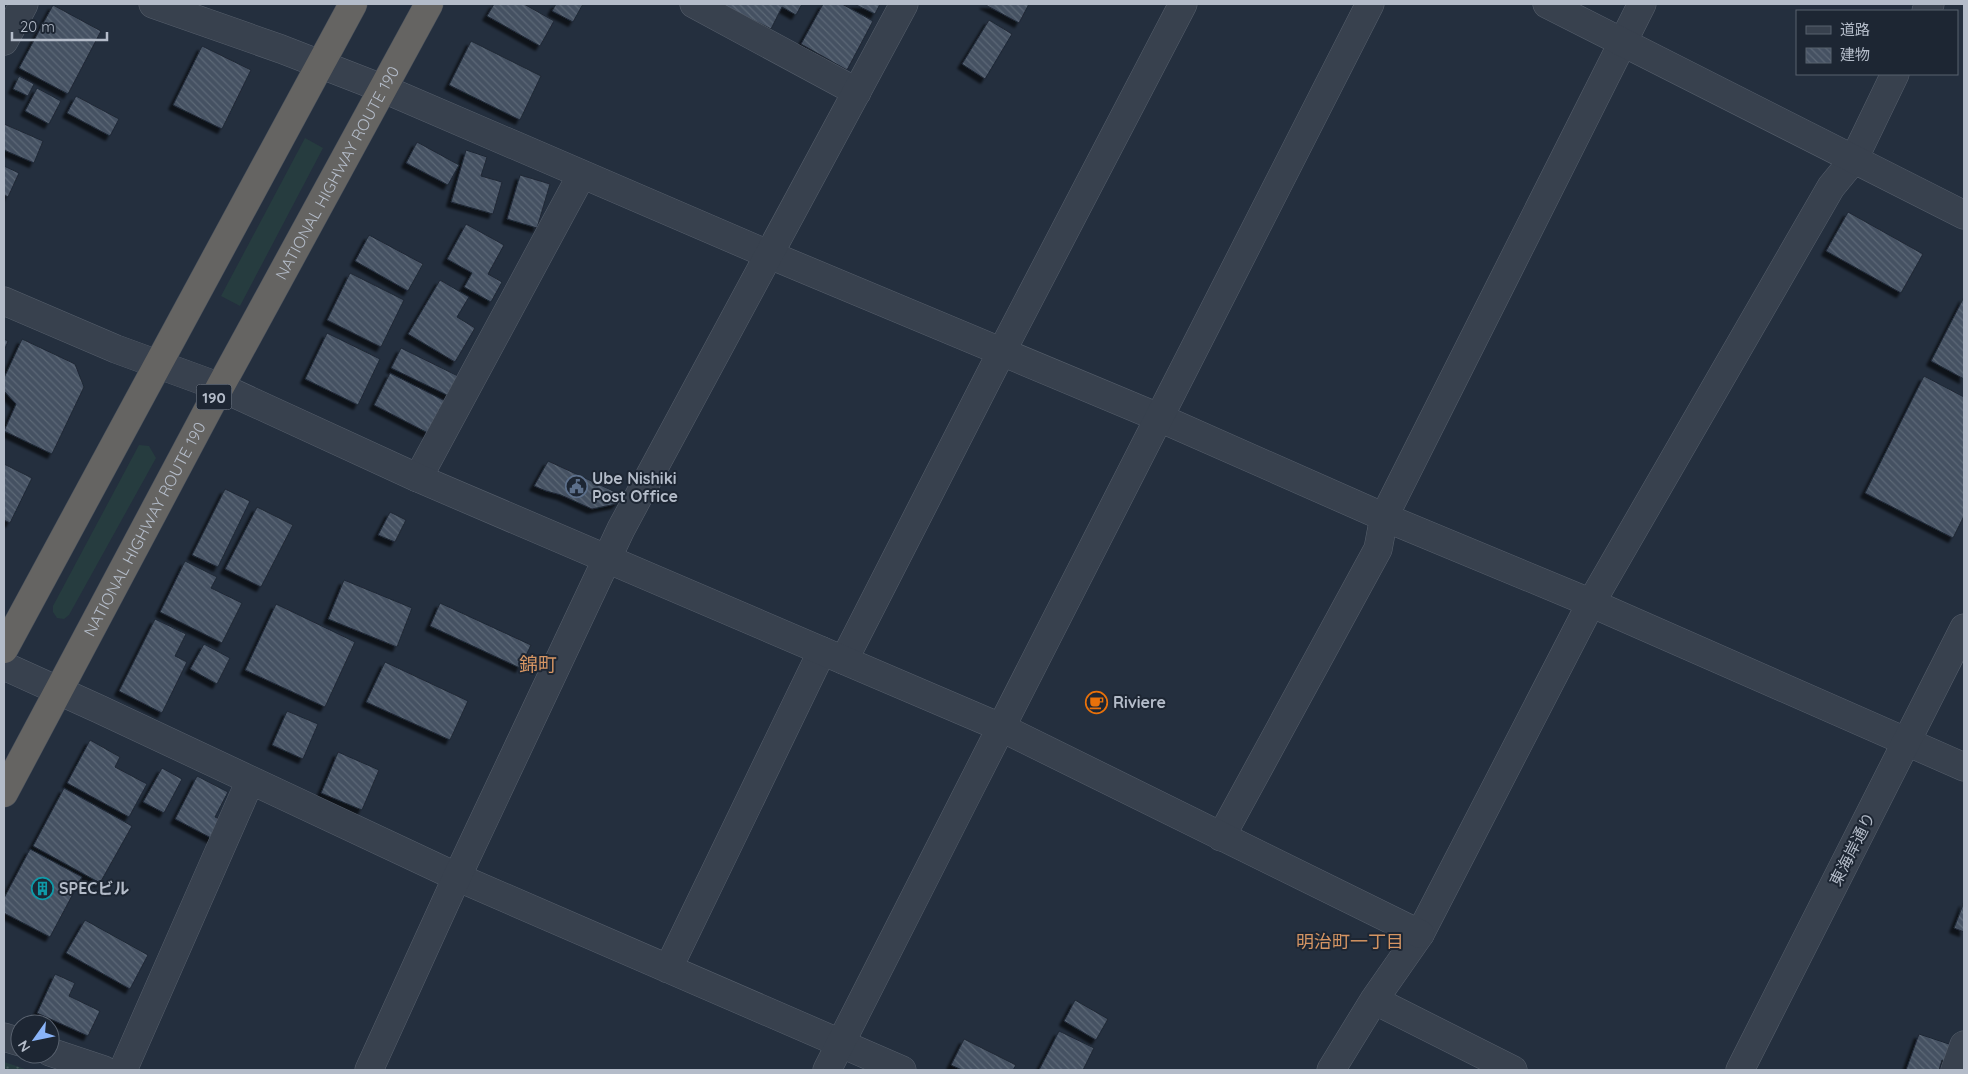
<svg xmlns="http://www.w3.org/2000/svg" width="1968" height="1074" viewBox="0 0 1968 1074" font-family="Quicksand,'Noto Sans JP',sans-serif">
<defs>
<pattern id="park-dots" width="8" height="8" patternUnits="userSpaceOnUse" patternTransform="scale(1.25)"><rect width="8" height="8" fill="#263c3f"/><path d="M2 2h.1M6 6h.1" fill="none" stroke="#435659" stroke-width="1.8" stroke-linecap="round"/></pattern>
<pattern id="building-back-hatch" width="6" height="6" patternUnits="userSpaceOnUse" patternTransform="scale(1.25)"><rect width="6" height="6" fill="#455162"/><path d="M-1 5l2 2M0 0l6 6M5-1l2 2" fill="none" stroke="#5d6877"/></pattern>
<filter id="shadow"><feDropShadow dx="-4.5" dy="4.5" stdDeviation="1" flood-color="#0009"/></filter>
</defs>
<rect width="100%" height="100%" fill="#242f3e"/>
<path fill="#263c3f" d="M305,138L323,148L240,306L221,296Z
M139,445L149,446L156,458L69,615L64,619L57,618L53,612V606Z"/>
<path fill="url(#park-dots)" d="M4,1062L28,1070H4Z"/>
<path fill="url(#building-back-hatch)" stroke="#1f2835" filter="url(#shadow)" d="M494,4H524L554,21L540,46L487,16Z
M556,4H583L573,22L552,11Z
M721,4H802L796,15L782,7L771,29Z
M823,4H842L873,21L847,70L801,44Z
M854,4H880L875,14Z
M984,4H1029L1019,23Z
M53,5L101,31L68,94L19,68Z
M989,20L1012,34L985,79L962,64Z
M471,41L541,76L520,120L449,85Z
M202,46L251,70L222,129L173,105Z
M19,76L34,84L28,96L13,89Z
M37,88L61,101L49,124L25,111Z
M76,96L119,119L110,136L67,113Z
M4,124L43,141L34,163L4,150Z
M417,142L459,165L448,185L406,163Z
M466,150L487,157L481,176L502,182L493,214L451,202Z
M4,166L19,173L8,197L4,195Z
M520,175L550,184L537,228L507,219Z
M1848,212L1923,254L1901,293L1826,251Z
M466,224L504,245L488,274L502,282L491,302L464,287L472,273L447,259Z
M369,235L423,264L408,291L355,261Z
M350,273L404,300L381,347L327,320Z
M440,280L469,297L457,317L475,328L455,362L408,334Z
M1964,297V379L1931,361Z
M327,333L380,359L358,405L305,379Z
M4,339L8,341L4,351Z
M22,339L75,364L84,387L52,454L4,431L16,404L4,391V378Z
M401,348L458,376L449,396L391,368Z
M390,373L445,401L428,433L374,405Z
M1924,376L1964,397V516L1953,538L1865,493Z
M548,461L624,496L616,504L592,509L561,495L546,491L534,486Z
M4,464L32,478L10,523L4,520Z
M225,489L250,501L218,567L192,555Z
M257,507L293,525L261,587L225,569Z
M390,512L406,520L395,542L378,535Z
M185,561L217,577L211,588L242,603L222,643L160,612Z
M344,580L412,608L397,647L328,619Z
M440,603L531,645L520,668L430,626Z
M276,604L355,642L325,707L245,670Z
M155,619L186,634L175,656L187,662L162,713L119,691Z
M204,644L230,658L217,684L190,669Z
M385,662L468,701L450,740L366,702Z
M287,711L318,724L303,759L272,745Z
M90,740L120,757L115,767L147,784L129,817L67,783Z
M338,752L379,770L362,810L321,793Z
M162,768L182,779L164,813L143,802Z
M197,776L228,792L215,817L222,820L213,839L175,819Z
M64,788L132,826L100,883L33,846Z
M30,849L82,877L50,937L4,913V898Z
M1964,902V932L1954,928Z
M85,920L148,955L130,989L66,953Z
M55,974L75,983L69,996L100,1011L88,1036L37,1013Z
M1075,1000L1108,1019L1096,1040L1064,1021Z
M1059,1031L1094,1048L1083,1070H1039Z
M1919,1034L1955,1046L1949,1063L1942,1060L1939,1070H1906Z
M964,1039L1016,1065L1013,1070H962L951,1065Z"/>
<g fill="none" stroke-linecap="round" stroke-linejoin="round">
<defs>
<path id="minor" d="M694,4L857,92
M1926,11L1930,4
M4,41L24,4
M384,89L770,255L1160,418L1384,517L1591,603L1964,767
M418,478L582,174
M844,660L1002,351L1183,4
M4,666L99,709L457,877L902,1070
M1221,837L1378,549L1384,517L1642,4
M668,969L822,651
M1374,1000L1513,1070
M4,1037L20,1042
M50,1052L104,1070
M123,1070L250,781
M1331,1070L1374,1000L1420,934L1591,603L1831,187L1854,159L1895,74
M1955,1070L1964,1045"/>
<path id="tertiary" d="M153,4L281,49L384,89
M1547,4L1964,215
M4,301L116,349L220,387L418,478L1000,727L1420,934
M369,1070L457,877L621,529L904,4
M827,1070C1007,714 1190,359 1370,4
M1740,1070L1964,628"/>
<g id="trunk">
<path d="M4,649L353,4"/>
<path id="s1" d="M4,793L220,387L429,4"/>
</g>
</defs>
<use href="#minor" stroke="#565f6c" stroke-width="29"/>
<use href="#tertiary" stroke="#565f6c" stroke-width="29"/>
<use href="#trunk" stroke="#434c59" stroke-width="29"/>
<use href="#minor" stroke="#38414e" stroke-width="28"/>
<use href="#tertiary" stroke="#38414e" stroke-width="28"/>
<use href="#trunk" stroke="#656462" stroke-width="28"/>
</g>
<defs>
<symbol id="civic-ring" viewBox="-11 -11 22 22"><circle r="9.5" fill="#1d2633" stroke="#5c6f8a" stroke-width="1.5"/><path d="M-.6-6.5H3V-4.5H.6V-3L4-1V1h2V6H-6V1h2V-1L-.6-3ZM-1.2 2.5V6h2.4V2.5Z" fill="#5c6f8a"/></symbol>
<symbol id="cafe-ring" viewBox="-11 -11 22 22"><circle r="9.5" fill="#1d2633" stroke="#e8710a" stroke-width="1.5"/><path d="M-5.5-4.5H6V0H3Q3 3.5 0 3.5H-2.5Q-5.5 3.5-5.5 0ZM3-3.2v2h1.7v-2ZM-6 4.5H4V6H-6Z" fill="#e8710a"/></symbol>
<symbol id="building-ring" viewBox="-11 -11 22 22"><circle r="9.5" fill="#1d2633" stroke="#0f9aa8" stroke-width="1.5"/><path d="M-4-6H4V6H1V3H-1V6H-4ZM-2.5-4.3h1.7v1.8h-1.7ZM.8-4.3h1.7v1.8H.8ZM-2.5-1h1.7V.8h-1.7ZM.8-1h1.7V.8H.8Z" fill="#0f9aa8"/></symbol>
</defs>
<g fill-rule="evenodd">
<use href="#civic-ring" x="564" y="474" width="25" height="25"/>
<use href="#cafe-ring" x="1084" y="690" width="25" height="25"/>
<use href="#building-ring" x="30" y="876" width="25" height="25"/>
</g>
<g text-anchor="middle" dominant-baseline="central" stroke-width="4" stroke-linejoin="round" paint-order="stroke">
<rect fill="#1d2633" stroke="#878f9c" stroke-width="1" x="196.5" y="384.5" width="35" height="25" rx="4"/>
<g font-size="15" font-weight="bold" fill="#b4bcc9">
<text x="214" y="397">190</text>
</g>
<g font-size="16" fill="#b4bcc9" stroke="#1d2633">
<text stroke="none"><textPath href="#s1" startOffset="704">NATIONAL HIGHWAY ROUTE 190</textPath></text>
<text stroke="none"><textPath href="#s1" startOffset="299">NATIONAL HIGHWAY ROUTE 190</textPath></text>
<text transform="translate(1852 849) rotate(-63)">東海岸通り</text>
</g>
<g font-size="16" font-weight="bold" fill="#b4bcc9" stroke="#1d2633" text-anchor="start">
<text x="592" y="478">Ube Nishiki<tspan x="592" dy="18">Post Office</tspan></text>
<text x="1113" y="702">Riviere</text>
<text x="59" y="888">SPECビル</text>
</g>
<g font-size="18" fill="#d59563" stroke="#1d2633">
<text x="1350" y="941">明治町一丁目</text>
</g>
<g font-size="19" fill="#d59563" stroke="#1d2633">
<text x="538" y="664">錦町</text>
</g>
</g>
<rect width="1968" height="1074" fill="none" stroke="#b4bcc9" stroke-width="10"/>
<rect x="1796" y="10" width="162" height="65" fill="#1d2633" stroke="#59626f"/>
<rect x="1806" y="26" width="25" height="8" fill="#38414e" stroke="#59626f"/>
<text x="1840" y="35" font-size="15" fill="#b4bcc9">道路</text>
<rect x="1806" y="48" width="25" height="15" fill="url(#building-back-hatch)" stroke="#59626f"/>
<text x="1840" y="60" font-size="15" fill="#b4bcc9">建物</text>
<g transform="translate(35 1039) rotate(237)"><circle r="24" fill="#1d2633" stroke="#59626f"/>
<path d="M0-4L9 19L0 12L-9 19Z" fill="#8ab4f8"/>
<text y="-8" font-size="14" font-weight="bold" text-anchor="middle" fill="#b4bcc9">N</text>
</g>
<path d="M12 32v8h95v-8" fill="none" stroke="#b4bcc9" stroke-width="2.5"/>
<text x="20" y="32" font-size="15" fill="#b4bcc9" stroke="#1d2633" stroke-width="4" paint-order="stroke">20 m</text>
</svg>
